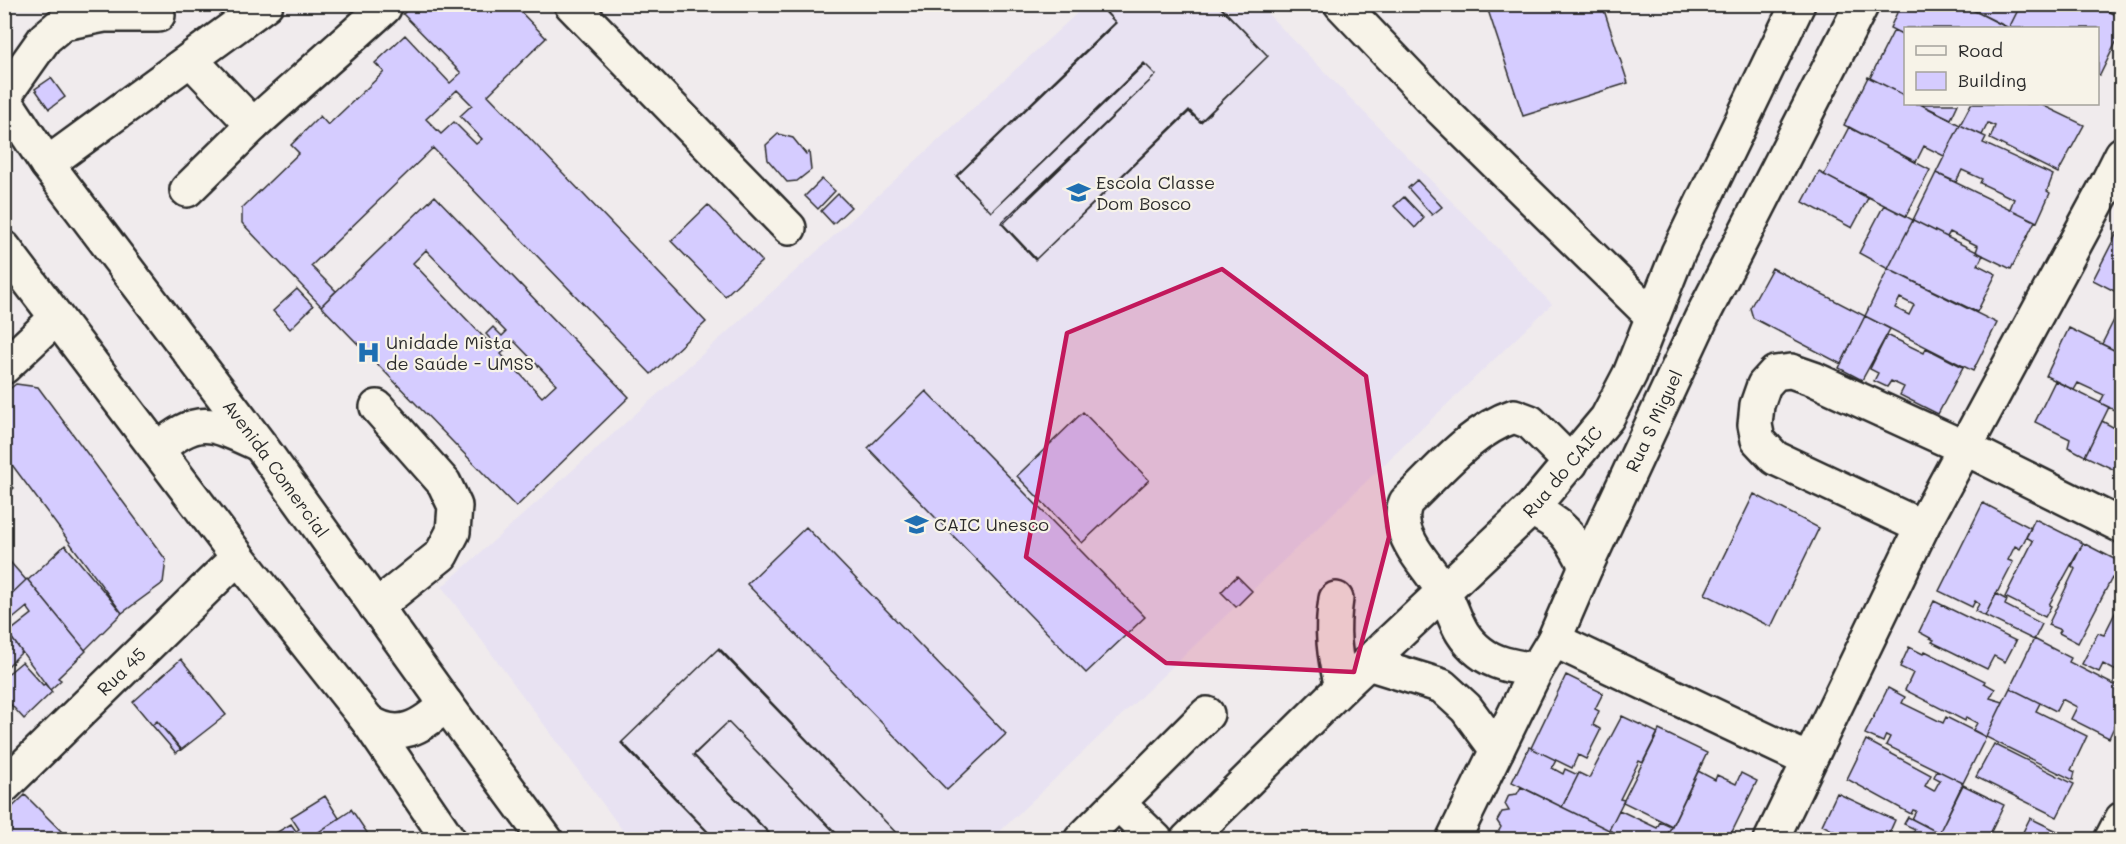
<svg xmlns="http://www.w3.org/2000/svg" width="2126" height="844" viewBox="0 0 2126 844" font-family="Mali,sans-serif">
<rect width="100%" height="100%" fill="#f0ebed"/>
<filter id="ink" filterUnits="userSpaceOnUse"><feTurbulence type="fractalNoise" baseFrequency=".0167" numOctaves="2"/><feDisplacementMap in="SourceGraphic" scale="12" xChannelSelector="R" yChannelSelector="G"/><feConvolveMatrix kernelMatrix="1 2 1 2 8 2 1 2 1" color-interpolation-filters="sRGB"/></filter>
<g filter="url(#ink)">
<path fill="#e8e2f2" d="M1086,5H1259L1552,304L992,839H629L442,587L792,274Z"/>
<path fill="#d5ccff" stroke="#2b2b2b" stroke-width="1.5" fill-rule="evenodd" d="M413,4H513L546,38L488,95L706,322L651,374L433,148L311,266L336,291L321,306L242,223V208L299,153L291,145L320,116L328,125L384,72L375,63L405,35L450,83L461,73L403,14ZM457,90L472,105L460,116L482,139L476,144L454,122L441,134L426,119Z
M1115,4H1217L1268,56L1201,122L1189,110L1036,259L1003,224L1156,75L1144,63L991,212L956,176L1115,22L1106,13Z
M1116,4H1218L1268,56L1200,122L1189,112L1035,260L1001,223L1156,75L1145,64L991,212L957,176L1116,23L1107,13Z
M1486,4H1602L1628,83L1523,116Z
M1901,4H1961L2008,28H1906V36L1890,28Z
M1961,4H2021L2009,28Z
M2021,4H2094L2122,18V30L2100,75L2098,74V28H2009Z
M1894,30L1906,36V96L1870,78Z
M1868,77L1906,96V104H1920L1960,125L1944,156L1924,146L1916,162L1844,125Z
M51,78L65,97L49,109L35,89Z
M1920,104H1958L1951,119Z
M1971,104H2040L2084,125L2058,173L1990,139L1995,126L1988,123L1982,135L1960,125Z
M1960,125L1986,137L1983,143L2053,175L2047,191L2050,193L2037,222L2010,209L2014,199L1980,183L1982,179L1962,170L1956,182L1936,173Z
M1849,127L1930,170L1906,216L1824,175Z
M778,134L793,138L806,154L809,152L811,170L797,181L787,182L768,160L766,145Z
M1819,172L1868,198L1852,228L1803,202Z
M1936,173L2035,221L2011,269L1976,252L1978,246L1950,232L1947,237L1913,220Z
M822,179L835,191L818,209L805,196Z
M1417,180L1442,207L1432,215L1408,188Z
M838,194L851,207L833,224L821,211Z
M435,196L629,397L516,507L321,306ZM426,250L506,332L502,336L493,327L486,334L495,344L492,346L413,263ZM514,341L556,384L542,397L501,354Z
M1404,197L1424,218L1415,228L1394,206Z
M708,205L762,261L725,296L671,241Z
M1884,205L1913,220L1888,269L1859,253Z
M1913,220L1983,255L1978,265L1996,274L1977,312L1888,269Z
M2117,233L2122,235V295L2093,280Z
M1772,268L1865,316L1841,364L1753,318L1750,308Z
M1888,269L1997,323L1973,371L1865,316ZM1900,298L1914,305L1909,315L1895,308Z
M297,289L313,306L290,329L273,311Z
M2122,304V354L2102,344Z
M1865,316L1890,329L1862,380L1839,368Z
M2069,328L2122,354V414L2100,403L2104,395L2078,383L2074,390L2046,376Z
M1887,335L1924,353L1926,348L1963,367L1938,414L1900,395L1904,387L1891,381L1887,387L1874,381L1878,373L1870,369Z
M2055,381L2109,407L2085,456L2068,447L2070,439L2035,422Z
M16,384L38,387L166,560L163,583L122,613L4,454V393Z
M926,391L1145,617L1086,673L868,448Z
M1083,412L1149,480L1082,543L1017,476Z
M2102,421L2118,430L2122,423V463L2117,471L2085,456Z
M4,477L14,488L4,497Z
M1754,494L1819,528L1771,627L1705,594Z
M1983,503L2031,528L2020,549L2015,546L2008,560L2013,562L1985,616L1975,611L1979,604L1975,601L1972,607L1939,591Z
M2035,519L2083,543L2049,605L2051,606L2045,617L2005,597L2033,541L2026,537Z
M806,527L1006,734L947,790L747,584Z
M2083,543L2122,563V583L2112,578L2078,643L2059,633L2061,630L2048,625L2075,569L2072,566Z
M65,545L122,613L85,650L28,580Z
M4,555L26,580L4,601Z
M1237,576L1252,591L1236,607L1221,592Z
M27,579L86,651L58,678L61,680L50,690L8,633L32,614L27,607L4,626V601Z
M1996,594L2007,600L2005,605L2042,624L2034,640L1985,616Z
M2122,599V674L2103,664L2099,672L2082,664L2098,633L2104,635Z
M1934,601L2016,641L2005,662L1994,656L1987,669L1932,642L1934,640L1919,632Z
M4,628L22,652L4,670Z
M2034,639L2071,658L2069,662L2122,689V709L2109,738L2071,719L2077,707L2062,699L2056,711L2010,688Z
M1909,647L1923,654L1925,651L1985,681L1984,683L1995,689L1990,698L2003,702L1986,737L1973,730L1977,723L1966,717L1965,721L1905,690L1913,673L1900,667Z
M719,648L722,651L903,840H843L728,722L693,755L775,840H716L625,745L622,742Z
M718,649L720,651L903,840H842L728,722L694,755L776,840H715L621,743Z
M181,659L226,715L181,750L157,721L152,725L133,702Z
M22,662L43,685L45,684L52,692L24,719L4,697V677Z
M1566,675L1603,693L1595,709L1599,711L1593,725L1600,729V731L1586,759L1578,755L1572,768L1531,748Z
M1888,688L1905,697L1902,703L1943,723L1946,717L1986,737L1963,783L1886,745L1890,737L1886,735L1883,742L1865,734Z
M2010,688L2040,703L2036,711L2087,736L2071,770L2075,772L2073,780L1986,737Z
M1622,716L1658,733L1643,763L1639,761L1620,799L1624,800L1609,830L1562,807L1579,773L1589,778Z
M157,721L181,749L176,753L152,725Z
M1659,730L1707,753L1672,826L1623,802Z
M1866,740L1931,775L1925,786L1934,791L1940,780L1934,777L1937,770L1963,783L1939,833L1912,819L1916,811L1913,810L1911,814L1847,779Z
M1994,744L2074,784L2057,817L1976,777Z
M1529,747L1556,760L1552,768L1563,774L1565,769L1578,775L1562,807L1512,782Z
M1698,771L1715,780L1717,775L1736,784L1741,773L1757,781L1728,840H1665Z
M1963,785L2004,805L1987,840H1952L1939,833Z
M1521,787L1609,830L1604,840H1508L1497,834L1501,827L1497,821L1502,812L1509,811L1505,804L1509,795L1517,794Z
M1837,793L1895,820L1887,838L1891,840L1831,839L1834,831L1822,825Z
M25,795L70,840H4V815Z
M325,796L339,818L307,840H277L274,834L291,824L296,831L299,829L291,817Z
M351,809L372,840H307L350,811Z
M1619,810L1657,828L1660,822L1671,827L1665,840H1629L1609,830Z
M1908,817L1939,833L1936,840H1909L1915,829L1904,824Z
M2030,818L2059,832L2056,840H2019Z"/>
<g fill="none" stroke-linecap="round" stroke-linejoin="round">
<defs>
<g id="minor">
<path d="M571,4L789,228"/>
<path d="M1341,4L1442,110L1652,316"/>
<path d="M4,96L45,38L63,23L104,15H158"/>
<path id="s1" d="M4,99L47,164L260,445L446,704L546,840"/>
<path d="M253,125L384,8"/>
<path d="M47,164L266,4"/>
<path d="M187,190L253,125L191,60"/>
<path d="M4,248L238,557L368,721L449,840"/>
<path d="M4,367L56,318"/>
<path d="M157,450C198,414 213,423 258,444"/>
<path d="M1531,509C1563,525 1570,534 1586,566"/>
<path d="M1922,527L1775,458L1758,440L1755,425L1757,405L1764,385L1775,373L1791,371L1814,379L1965,448L2122,526"/>
<path d="M1336,599C1331,632 1334,655 1342,687"/>
<path d="M376,607L441,555L453,532L455,506L444,483L377,407"/>
<path d="M1554,640L1808,760"/>
<path d="M1368,663L1442,686L1466,708L1497,750"/>
<path d="M1536,670C1517,667 1496,665 1480,652C1456,633 1456,615 1443,591C1431,570 1411,552 1404,528C1402,518 1402,512 1406,502C1439,471 1470,431 1514,416L1530,422L1571,463"/>
<path d="M368,721C398,742 422,727 446,704"/>
<path id="s2" d="M4,786L238,557"/>
<path d="M1119,804L1156,840"/>
<path d="M1081,840L1207,714"/>
<path id="s3" d="M1187,840L1342,687L1531,509L1607,418L1630,374L1678,253L1798,4"/>
<path id="s4" d="M1453,840L1536,670L1554,640L1586,566L1701,319L1862,4"/>
<path d="M1771,840L1922,527L2104,190L2122,154"/>
<path d="M2111,840L2122,819"/>
</g>
</defs>
<use href="#minor" stroke="#2b2b2b" stroke-width="38"/>
<use href="#minor" stroke="#f7f3e8" stroke-width="33"/>
</g>
</g>
<path fill="#c2185b" fill-opacity="0.2" stroke="#c2185b" stroke-width="4.5" stroke-linejoin="round" d="M1222,269L1366,376L1389,537L1354,672L1166,663L1026,557L1067,333Z"/>
<defs>
<symbol id="school-bare" viewBox="-9 -9 18 18"><path d="M0-5L7-2L0 1L-7-2ZM-4 1L0 2.5L4 1V4Q0 6-4 4Z" fill="#1f6fb2" stroke="#f7f3e8" stroke-width="2.5" paint-order="stroke"/></symbol>
<symbol id="hospital-bare" viewBox="-9 -9 18 18"><path d="M-5-5h3v3.5h4V-5h3V5h-3V1.5h-4V5h-3Z" fill="#1f6fb2" stroke="#f7f3e8" stroke-width="2.5" paint-order="stroke"/></symbol>
</defs>
<g fill-rule="evenodd">
<use href="#school-bare" x="1062" y="176" width="33" height="33"/>
<use href="#hospital-bare" x="352" y="336" width="33" height="33"/>
<use href="#school-bare" x="900" y="508" width="33" height="33"/>
</g>
<g text-anchor="middle" dominant-baseline="central" stroke-width="4.5" stroke-linejoin="round" paint-order="stroke">
<g font-size="18" fill="#2b2b2b" stroke="#f7f3e8" text-anchor="start">
<text x="1096" y="182">Escola Classe<tspan x="1096" dy="21">Dom Bosco</tspan></text>
<text x="386" y="342">Unidade Mista<tspan x="386" dy="21">de Saúde - UMSS</tspan></text>
<text x="934" y="524">CAIC Unesco</text>
</g>
<g font-size="18" fill="#2b2b2b" stroke="#f7f3e8">
<text stroke="none"><textPath href="#s4" startOffset="465">Rua S Miguel</textPath></text>
<text stroke="none"><textPath href="#s1" startOffset="459">Avenida Comercial</textPath></text>
<text stroke="none"><textPath href="#s3" startOffset="526">Rua do CAIC</textPath></text>
<text stroke="none"><textPath href="#s2" startOffset="164">Rua 45</textPath></text>
</g>
</g>
<rect width="2126" height="844" fill="none" stroke="#f7f3e8" stroke-width="24"/>
<rect x="12" y="12" width="2102" height="820" fill="none" stroke="#2b2b2b" stroke-width="2" filter="url(#ink)"/>
<rect x="1904" y="27" width="195" height="78" fill="#f7f3e8" stroke="#a5a39c" stroke-width="1.5"/>
<rect x="1916" y="46" width="30" height="9" fill="#f7f3e8" stroke="#a5a39c" stroke-width="1.5"/>
<text x="1958" y="57" font-size="18" fill="#2b2b2b">Road</text>
<rect x="1916" y="72" width="30" height="18" fill="#d5ccff" stroke="#a5a39c" stroke-width="1.5"/>
<text x="1958" y="87" font-size="18" fill="#2b2b2b">Building</text>
</svg>
